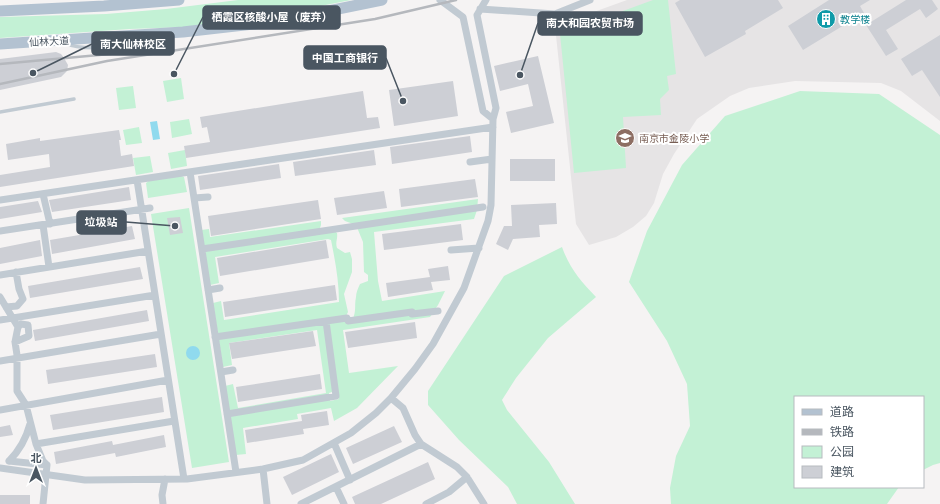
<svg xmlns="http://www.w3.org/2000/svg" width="940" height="504" viewBox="0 0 940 504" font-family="Commissioner,'Noto Sans SC',sans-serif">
<rect width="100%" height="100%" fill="#f5f3f3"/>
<path fill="#e6e4e5" d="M627,0H940V121L901,91L881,83L795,81L749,88L730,96L697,119L674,154L663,174L654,203L646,216L633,227L616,237L589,245L576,224L555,26Z"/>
<path fill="#c3f1d5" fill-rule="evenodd" d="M238,0H351L275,15L187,27L130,29L0,38V17L106,14L166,9Z
M653,0H668L676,74L667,76L669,90L660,99L661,115L623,117L626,168L574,173L560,34Z
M181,78L184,99L167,102L163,81Z
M133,86L136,108L119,110L116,88Z
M800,91L879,94L940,135V463L933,465L923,470V397H795V487H899L887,504H671L670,488L676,456L690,426L687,384L667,341L629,282L647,231L682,165L725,116Z
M189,119L192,134L172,138L170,122Z
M139,127L142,143L126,145L123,130Z
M185,150L187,166L171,169L168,153Z
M150,156L153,172L136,175L133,158Z
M179,175L184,177L187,192L148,198L146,183L150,180Z
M478,199L477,210L474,219L374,232L378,281L382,301L445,291L438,305L430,317L343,330L349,373L398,366L357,408L334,421L331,408L297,414L298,419L243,428L246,454L236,455L225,386L233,384L238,408L326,393L317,330L229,343L232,365L223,367L213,303L221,301L224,320L339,302C339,281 335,260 331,240L328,239L215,257L219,283L210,285L201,230L209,229L210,237L321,221V225L319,231L332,229L337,233C338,239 335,242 337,248L345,253L350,252L352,259V272L344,294L348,312L345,318L352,321C357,310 354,307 356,297C356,293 358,288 360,284L368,281V275L364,272L363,242L356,225L345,221L342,218ZM336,376L339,399L330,401L329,393L332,392Z
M189,208L229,462L192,468L151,214Z
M562,247C570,269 580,280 596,297L548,338L516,378L502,400L507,410L549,462L575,504H517L508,487L459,440L428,405V391L504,276Z"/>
<path fill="#90daee" d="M157,121L160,139L153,140L150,122Z
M186 353a7 7 0 1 1 14 0a7 7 0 1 1-14 0Z"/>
<path fill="#cdcfd5" d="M680,0H778L783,8L745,31L746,34L705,57L675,3Z
M829,0H870L860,6L864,13L803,50L788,26Z
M906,0H932L938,9L926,18L920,9L886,30L898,49L886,56L866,25Z
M940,35V97L922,70L912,76L901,59Z
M56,52L61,54L64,58L68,65L67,71L61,77L0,90V59Z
M538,56L554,123L511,133L506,112L533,106L528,84L500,91L494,66Z
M453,81L458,116L394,126L389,90Z
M363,91L367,118L378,117L380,128L186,158L184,146L210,142L207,127L202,128L200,117Z
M119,130L121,140H119L121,156L132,154L134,166L0,187V175L50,167L49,154L8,160L6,144L40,138V141Z
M470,136L472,152L392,164L390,147Z
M374,150L376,165L295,176L293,162Z
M510,159H555V181H510Z
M279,164L281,178L200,190L198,176Z
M475,179L478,197L401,207L399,189Z
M129,187L131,200L52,212L49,200Z
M384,191L387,208L337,215L334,198Z
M318,200L321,219L211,236L208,216Z
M38,201L42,212L0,219V207Z
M556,203L557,224L539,225L540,237L513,239L508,250L496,244L504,226H512L511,205Z
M180,217L183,233L170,235L167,218Z
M461,224L463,240L384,250L382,234Z
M132,226L135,239L52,254L50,240Z
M40,240L42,256L0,264V248Z
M326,240L329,258L220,276L217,258Z
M448,266L450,280L431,282L433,290L388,297L386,283L430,277L428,269Z
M140,267L143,279L30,298L28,286Z
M335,285L337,300L225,317L223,302Z
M147,310L149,321L35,341L33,330Z
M415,322L417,338L348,348L345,332Z
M313,331L316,346L232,359L229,343Z
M155,354L157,367L48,384L46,370Z
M320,374L322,389L238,402L236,387Z
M162,397L164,412L53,430L50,415Z
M327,411L329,425L303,429L304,434L247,443L245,430L302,421L301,415Z
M10,425L13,435L0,437V427Z
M394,426L402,442L353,464L346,448Z
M164,435L166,447L116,457L115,453L56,464L54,452L112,441L113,445Z
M331,454L339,472L292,495L283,477Z
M428,462L435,479L381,504H355L352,497Z
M0,495H30V504H0Z"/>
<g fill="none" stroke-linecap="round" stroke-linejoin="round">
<path stroke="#c1cad2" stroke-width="3.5" d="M65,43C85,53 139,45 161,38
M0,112L74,99"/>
<path stroke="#c1cad2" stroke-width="7" d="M440,0L463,17L483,111L493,119
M480,9L555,14L590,0
M470,162L492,159
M190,172L236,472
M137,180L184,479
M43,194L50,224
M194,198L208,197
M0,200L493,127
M43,225L49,267
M0,231L150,208
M202,249L483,207
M451,250L479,248
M0,275L148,251
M208,290L220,288
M0,297L18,327L15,342L17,355V391L26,405L36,444L43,461L47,465L43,504
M6,307L17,306L23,299L19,289L16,272
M0,320L155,295
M215,337L347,318L348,321L412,312V314L438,311
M15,342L29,336L28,325L21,324L18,327
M0,361L161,334
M221,372L233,370
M391,398L403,408L415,435L421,444L457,467L467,477L484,504
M0,410L168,380
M227,414L336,396L326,321
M334,443L350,480
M36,444L174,421
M9,461C20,450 26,439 30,424
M9,461L47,465
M0,468L85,480L187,479L263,469L303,460L351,433L376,413L391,398L415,369L433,344L464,288L488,221L491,205L493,119L496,108L477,15L486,0
M263,469L267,504
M336,487L344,504
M163,504L162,495L165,479
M301,504L421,444
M426,504L449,492L467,477"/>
<path stroke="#b3c2d1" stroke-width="11" d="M0,11L104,6L179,0
M0,44L183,32L279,21L382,0"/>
<path stroke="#b5b8bd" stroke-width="2.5" d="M0,64L132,52
M0,84L107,61L375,19L456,0"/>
</g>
<defs>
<symbol id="building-disc" viewBox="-11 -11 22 22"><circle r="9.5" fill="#0f9aa8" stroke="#fff"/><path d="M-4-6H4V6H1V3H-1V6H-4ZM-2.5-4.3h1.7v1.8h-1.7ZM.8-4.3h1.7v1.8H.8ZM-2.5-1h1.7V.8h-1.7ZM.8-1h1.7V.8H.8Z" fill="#fff"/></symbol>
<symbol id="school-disc" viewBox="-11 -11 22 22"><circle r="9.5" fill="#8d6e63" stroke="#fff"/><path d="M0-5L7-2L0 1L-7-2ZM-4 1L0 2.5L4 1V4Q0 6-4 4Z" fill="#fff"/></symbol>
</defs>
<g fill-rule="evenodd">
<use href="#building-disc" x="815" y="8" width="22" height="22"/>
<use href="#school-disc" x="614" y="127" width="22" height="22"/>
</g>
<g text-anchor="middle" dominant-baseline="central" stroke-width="4" stroke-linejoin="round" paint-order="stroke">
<g font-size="10" fill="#0d838f" stroke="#fff" text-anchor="start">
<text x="840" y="19">教学楼</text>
</g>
<g font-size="10" fill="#4a5661" stroke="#fff">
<text transform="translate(49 41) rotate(-3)">仙林大道</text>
</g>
<g font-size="10" fill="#785e54" stroke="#fff" text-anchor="start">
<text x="639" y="138">南京市金陵小学</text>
</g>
</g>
<path fill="none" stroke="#4a5661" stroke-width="1.5" d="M174 74L203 17M520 75L538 23M33 73L92 44M403 101L386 58M175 226L126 222"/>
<g fill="#4a5661" stroke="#fff" stroke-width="1.5">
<circle cx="174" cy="74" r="4"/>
<circle cx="520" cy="75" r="4"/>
<circle cx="33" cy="73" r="4"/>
<circle cx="403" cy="101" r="4"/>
<circle cx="175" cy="226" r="4"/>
</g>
<g fill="#4a5661" stroke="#4a5661" stroke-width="1.5">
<rect x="203" y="6" width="137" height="23" rx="4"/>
<rect x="538" y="12" width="104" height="23" rx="4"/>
<rect x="92" y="32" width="82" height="23" rx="4"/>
<rect x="304" y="46" width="82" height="23" rx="4"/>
<rect x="77" y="211" width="49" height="23" rx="4"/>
</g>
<g font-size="11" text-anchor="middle" font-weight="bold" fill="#fff">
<text x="272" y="21">栖霞区核酸小屋（废弃）</text>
<text x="590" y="27">南大和园农贸市场</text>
<text x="133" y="48">南大仙林校区</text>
<text x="345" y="62">中国工商银行</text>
<text x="101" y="226">垃圾站</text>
</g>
<rect x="794" y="396" width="130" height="92" fill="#ffffff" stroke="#b7bbc0"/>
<rect x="802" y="409" width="20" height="6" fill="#b3c2d1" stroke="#b7bbc0"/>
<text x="830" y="416" font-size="12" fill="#4a5661">道路</text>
<rect x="802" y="429" width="20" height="6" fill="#b5b8bd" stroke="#b7bbc0"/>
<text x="830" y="436" font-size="12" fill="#4a5661">铁路</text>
<rect x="802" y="446" width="20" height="12" fill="#c3f1d5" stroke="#b7bbc0"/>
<text x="830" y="456" font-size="12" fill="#4a5661">公园</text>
<rect x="802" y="466" width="20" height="12" fill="#cdcfd5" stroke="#b7bbc0"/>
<text x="830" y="476" font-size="12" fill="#4a5661">建筑</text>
<g transform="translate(36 468)" stroke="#ffffff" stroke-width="3" paint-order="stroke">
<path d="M0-3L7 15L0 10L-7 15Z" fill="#4a5661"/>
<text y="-6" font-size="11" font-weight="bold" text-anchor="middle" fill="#4a5661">北</text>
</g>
</svg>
